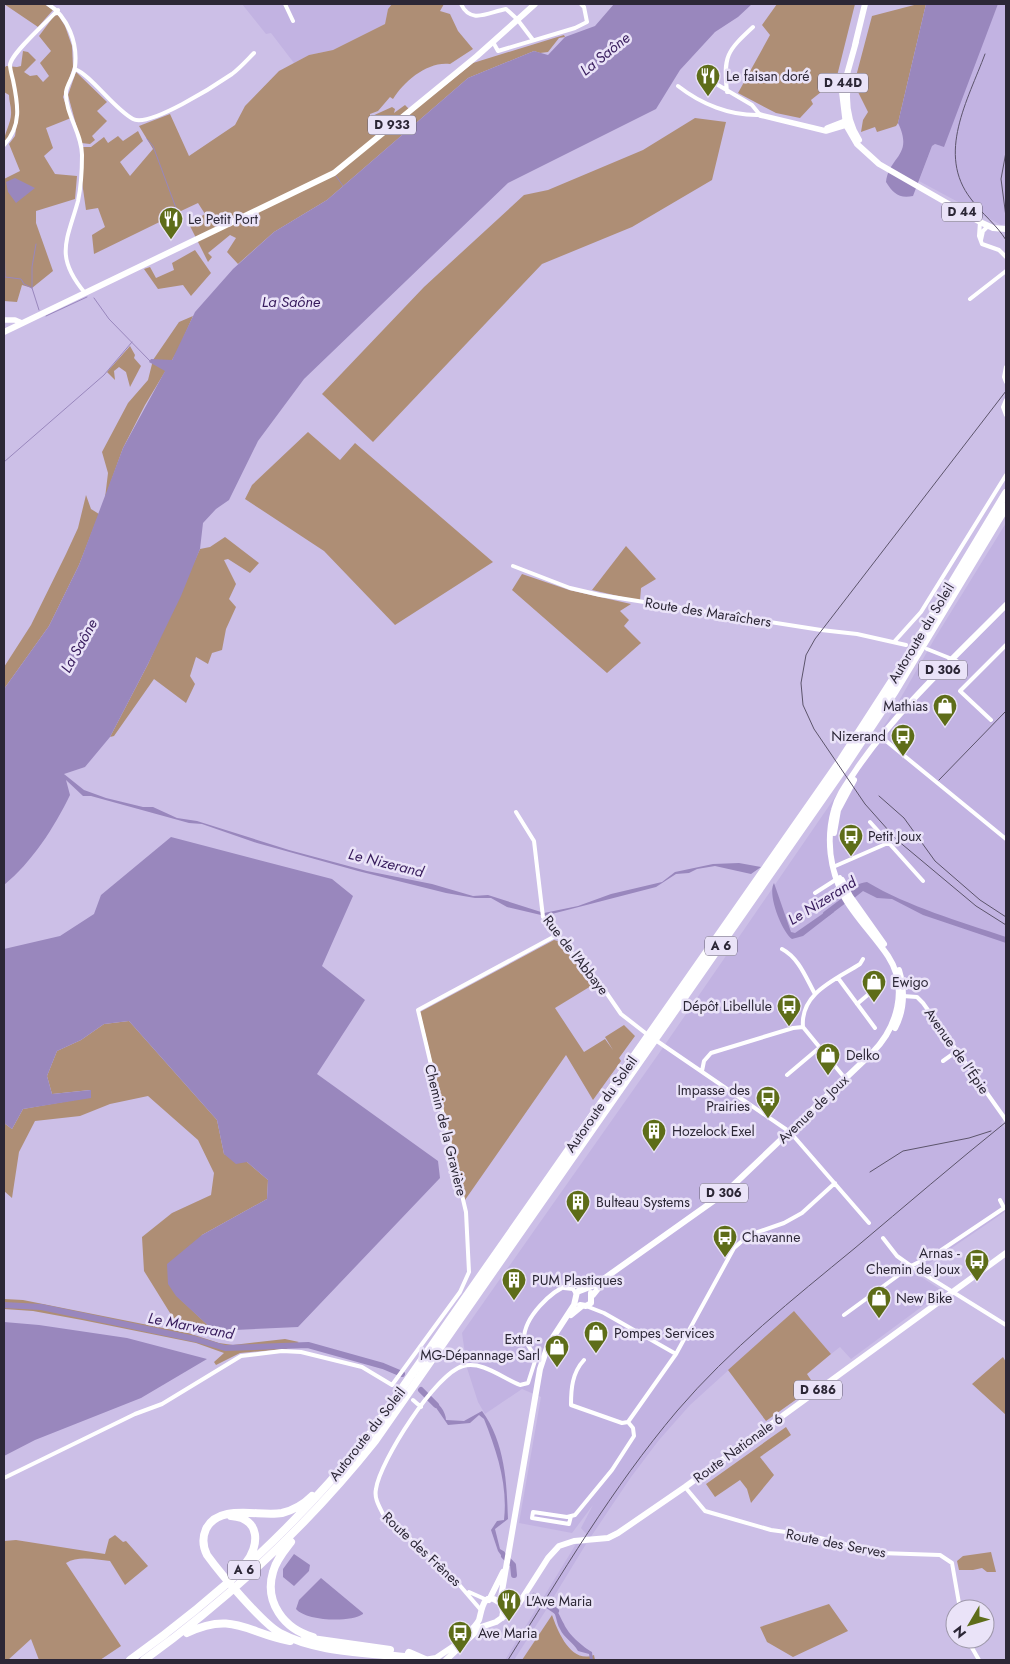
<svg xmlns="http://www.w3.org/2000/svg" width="1010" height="1664" viewBox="0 0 1010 1664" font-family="Jost,sans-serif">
<rect width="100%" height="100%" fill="#ccbfe7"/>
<path fill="#c2b3e2" d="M242,4H392L388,9L385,24L333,50L309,55L294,63L271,33L266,34Z
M998,4H1006V224L1001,225L919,181L932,146L935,144L941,146Z
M1006,523V1117L1001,1122L1006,1131V1211L915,1273L943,1291L851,1359L840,1347L831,1354L794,1311L690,1405L659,1440L631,1477L590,1538L581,1528L593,1505L572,1533L519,1523L541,1397L522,1389L485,1414L478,1402L467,1368L462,1333L662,1049L888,720L935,638Z
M576,1544H586L550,1603L543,1598Z
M538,1606L546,1610L514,1660H505Z"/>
<path fill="#ae8e75" d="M4,4H44L53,10L38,27Z
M392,4H444L440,11L450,14L458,31L473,49L450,64C428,61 404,81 393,99L390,97L378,111L370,114V117L392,107L395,109L394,113L405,105L412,112L473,63L564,35L565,37L559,38L548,52L540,53L534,51L468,78L327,200L274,232L238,264L227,252L236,238L230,235L208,253L212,257L208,262L189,224L205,214L198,203L181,211H177L178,213L94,254L92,235L105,227L98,208L86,210L81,175L82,147H91L104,137L108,143L118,136L123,141L138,131L143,141L120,162L130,176L153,149L139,126L170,114L189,156L235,125L245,106L279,71L309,55L333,50L385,24L388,9Z
M777,4H855L836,80L811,100L813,104L800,118L776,113L738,93L770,35L762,25Z
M918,4H926L898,123L896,126L877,132L875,127L861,132L863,120L868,112L854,84L872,16Z
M58,15L65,26L72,46L73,67L63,97L71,118L46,128L53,148L44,156L55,174L77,176L75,199L36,211V223L53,271L32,288L22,285L17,302L4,301V179L20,171L9,144L15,136L19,110L15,132L4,143C4,132 12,123 11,111C11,106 9,101 9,95L4,92V69L6,66L17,67L21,66L23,51L28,52L36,60L24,72L30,76L37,75L43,82L49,76L40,63L51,51L39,36L54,16Z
M76,72L107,102L97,111L107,121L92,136L95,140L90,144L81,143L68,95Z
M695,118L726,122L712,180L632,227L542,264L373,442L322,394L424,287L524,195L548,190L643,150Z
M195,250L211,273L191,296L183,285L158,289L144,269L150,267L156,278L174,270L172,263Z
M193,316L178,350L145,405L123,448L105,498L108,473L102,452L128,403L148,380L153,360L179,322Z
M130,346L135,355L134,358L141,366L130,387L126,372L119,367L114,371L115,380L107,372Z
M308,432L340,460L355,443L493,562L395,625L324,551L245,499L252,485Z
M86,495L91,509L99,514L79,565L49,626L4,689V667L31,625L66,554L78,528Z
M225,537L259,563L250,573L228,559L224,560L236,584L229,599L236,607L226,629L222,650L212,653L208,664L196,657L190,676L195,684L186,703L154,679L114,736L110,737L148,664L200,549L210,547Z
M626,546L656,579L641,588L640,601L592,590Z
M522,574L569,590L631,604L620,611L629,620L624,626L641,643L607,673L512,590Z
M554,940L561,942L591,986L555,1008L584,1052L605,1039L613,1050L605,1037L624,1025L635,1036L619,1058L621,1061L593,1100L566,1055L465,1200L420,1012Z
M129,1021L217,1120L224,1154L247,1162L268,1180L267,1199L202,1235L177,1296L214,1331L175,1321L144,1271L142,1237L172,1213L211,1195L214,1173L198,1140L148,1096L110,1104L80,1116L35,1121L19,1152L12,1198L4,1191V1123L12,1129L23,1109L91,1097L90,1090L52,1094L47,1076L57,1051L81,1040L104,1024Z
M4,1299L23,1300L188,1333L219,1343L233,1345L285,1339L299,1342L286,1349L240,1353L216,1365L214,1362L224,1353L196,1343L82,1320L33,1311L4,1309Z
M794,1311L831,1354L807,1374L815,1386L766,1421L728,1370Z
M1003,1357L1006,1362V1415L972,1384Z
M786,1427L791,1435L760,1457L774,1475L751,1503L747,1489L740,1480L715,1497L706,1484Z
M115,1535L123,1542L126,1541L148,1566L125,1585L110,1561C96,1560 79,1555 66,1563L121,1646L100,1660H39L31,1639L8,1660H4V1541L16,1540L105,1554L109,1539Z
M991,1552L996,1572H987L982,1568L973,1570H959L957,1561L963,1556Z
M829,1604L848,1631L793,1657L767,1642L760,1627Z
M552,1615C558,1632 571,1664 594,1655L595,1660H522Z"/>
<path fill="#9987bd" d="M614,4H752L738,17L715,32L680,70L656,109L508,183L304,379L258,441L229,500L216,509L203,523L200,549L181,596L148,664L110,737L85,767L64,774L84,790L106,798L143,807H153L177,818L197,821L289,850L367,871L432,884L473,896L488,895L541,912V915L507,907L491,898H475L446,893L358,871L257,843L202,824L189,823L91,796H83L66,780L70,795C54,828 32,862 4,885V689L49,626L79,565L123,448L165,371L149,362L151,359L172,360L195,312L233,269L274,232L327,200L468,78L534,51L548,55L565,37L595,26Z
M926,4H998L944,147L935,144L932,146L913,196C899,199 893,193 886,182C889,156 914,156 898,123Z
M15,178L35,188L16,203L8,192L6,182Z
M171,837L332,879L353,896L322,966L365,1000L317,1074L438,1161L440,1178L298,1327L214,1331L176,1296L168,1284L167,1264L202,1235L267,1199L268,1180L247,1162L236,1164L224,1154L217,1120L129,1021L104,1024L81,1040L57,1051L47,1076L52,1094L91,1090V1098L23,1109L12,1129L4,1123V949L60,936L94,914L101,895Z
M739,863L761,867L751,874L715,866L697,869L689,873L676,874L656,887L544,916V913L578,906L611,894L662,882L675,872L713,864Z
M867,882C909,907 959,921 1006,937V943L923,915L892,899L877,898L863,891L853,899L849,894C852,886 859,883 867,882Z
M774,883L791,932L795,933L831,908L834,912L803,936L792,939C782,932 767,894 774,883Z
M4,1322L39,1325L127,1338L207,1359L141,1398L35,1440L4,1456Z
M430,1399C438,1401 446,1412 446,1420L464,1421L482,1411C505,1442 507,1484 508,1519L495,1529L500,1549L505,1552L503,1558L498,1551L491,1530L497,1521L504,1520C508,1485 497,1452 484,1419L479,1415L470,1423L448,1425Z
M294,1554L310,1565L309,1571L294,1586L283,1577V1569Z
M321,1578L363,1613V1614C350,1623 306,1621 296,1609L299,1600Z
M551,1605C559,1610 559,1616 564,1624C568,1634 583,1647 592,1652L593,1660H590L589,1654L578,1651C573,1642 564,1638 560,1629C555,1621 558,1613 549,1608Z"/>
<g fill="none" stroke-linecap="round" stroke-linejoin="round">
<path stroke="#9987bd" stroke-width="1" d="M147,139L153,146L176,208
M336,176L343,186
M4,241L5,277
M5,277L21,279L24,284L32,288L39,310
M32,288V267L36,244
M94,298L109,319L150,361
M46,316L87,297
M4,462L104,375L132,342"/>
<path stroke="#9987bd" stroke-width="6" d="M826,914L850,896
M4,1305L41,1307L195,1339L225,1348L308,1345L383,1366L402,1374
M421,1390L436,1405
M504,1556L513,1565L514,1575
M534,1596L556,1611"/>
<path stroke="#fff" stroke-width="4" d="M48,4C68,17 78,43 75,67C74,76 67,84 66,92C65,114 82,133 82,155C82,169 81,187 78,201C67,241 54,256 85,293
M285,4L293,21
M461,4C471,25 489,12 506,9L517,19L533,40
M493,42L498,51L575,28L587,22L584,7L581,4
M75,69C91,75 114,109 133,119C149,128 216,85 232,74C240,68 247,60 254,53
M718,85L752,105L760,115
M678,86C701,104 730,116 760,115
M727,92C723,56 727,51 753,27
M4,145C22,126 18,104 13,80C12,76 10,69 10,65C11,53 48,21 58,10
M980,222L979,236L982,244L999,250L1006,257
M981,240L983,231L988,226
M970,299L1006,271
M1006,367L1004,377L1006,382
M1006,400L1003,407L1006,415
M513,566L570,588L600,595L821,630L857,634L906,645
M894,642L921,612L1006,475
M927,649L957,661
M991,720L960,691L1006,645
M880,736L1006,839
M516,812L534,841L543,917L582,966L599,982L621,1014L648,1035
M870,822L923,881
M833,867L888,843
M815,893L840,877
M782,949C799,958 806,978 815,994
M838,978L875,1028
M903,996L917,997L923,1003L1006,1120
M857,1004L876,988
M654,1039L790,1132L869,1223
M943,1061L957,1051
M702,1071L704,1061L711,1053L793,1028L803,1027
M787,1075L819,1048
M848,1082L803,1027C800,993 835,980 860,964L863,959
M883,1238L897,1256L911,1266L1006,1325
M564,1288L573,1289L576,1294
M586,1306L604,1313L676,1354
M844,1315L911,1266L937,1253L1004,1208L1000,1200
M584,1360C572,1373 571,1389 571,1405L622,1423L628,1422
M413,1400L421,1407
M628,1422L676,1354L734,1248L749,1235L784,1223L802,1213L835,1183
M4,1478L135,1414L162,1404L241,1356L282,1351L301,1352L362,1367L392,1385L460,1292L469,1272L466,1212L418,1010L557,935
M685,1487L705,1511L771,1530L808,1535L880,1553L940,1555L952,1563L960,1609
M571,1516L569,1524L532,1518L533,1512L567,1517L575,1515L612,1470L634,1436L633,1428L628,1422
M469,1592L487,1600
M480,1609L456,1581L383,1514C379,1506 374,1498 376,1489C380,1461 436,1373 463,1366C483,1361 502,1378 520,1385L528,1383L536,1358L524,1339C524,1317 551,1291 570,1284L583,1289
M967,1639L979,1660"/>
<path stroke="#fff" stroke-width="5.5" d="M760,115L826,131L846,125
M827,128L845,121
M4,320H15L22,323"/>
<path stroke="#fff" stroke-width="6" d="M856,42L842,92L846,125L857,144L879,164L980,222L993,228L1006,229
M855,45L865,4
M849,75C845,97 846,120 859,140
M4,332L334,173L477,56L535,4
M834,833L838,810L854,780
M842,880L850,896L884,944
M895,1028C905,1009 905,990 899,970
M593,1295L601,1285
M580,1305L586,1306L591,1303V1293
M571,1315L582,1306
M489,1600L503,1572
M500,1603L540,1369L548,1345L574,1305L577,1292L595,1285L726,1192L872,1053C897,1028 909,988 888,956C874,935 855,917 843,895C830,869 826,839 834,810C838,794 849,781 858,767C900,707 955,657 1006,605
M501,1604L511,1605L520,1601
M465,1636C470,1631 476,1626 479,1620C482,1610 483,1588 501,1604L503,1612L502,1618
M424,1660L436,1658L454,1646
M446,1660L481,1627L496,1622L516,1608L548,1558L559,1546L574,1541L608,1538L618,1533L685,1487L1006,1253"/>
<path stroke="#fff" stroke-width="8" d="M312,1496C304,1504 294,1510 282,1513C259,1517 219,1503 206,1529C202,1538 203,1547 207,1555C220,1573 263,1624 280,1633C318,1653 364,1652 404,1657L413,1660
M231,1516C261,1518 260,1546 245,1564
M291,1542C284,1551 276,1560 273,1572C264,1602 284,1629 313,1637
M187,1633C233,1611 247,1633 290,1641
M305,1638L390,1650
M409,1653L425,1660
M130,1660C221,1595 301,1521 370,1434L841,760L903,664L1006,493
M144,1660C231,1597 308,1525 375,1441L846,765L895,691L1006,507"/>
<path stroke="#5c546b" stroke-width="1" d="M985,54C968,100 936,154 971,199C982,214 996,224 1006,240
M1006,217L1001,179L1006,152
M1006,391L815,639L806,655L801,683L803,705L814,729L865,804L897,840L976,906L1006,925
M939,780L1006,711
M879,796L904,818L935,861L980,900L1006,917
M870,1172L903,1151L969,1138L991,1131
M508,1660C561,1575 612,1488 677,1411C730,1349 793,1299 855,1248C905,1206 955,1163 1006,1122"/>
</g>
<defs>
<symbol id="restaurant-pin" viewBox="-11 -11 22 30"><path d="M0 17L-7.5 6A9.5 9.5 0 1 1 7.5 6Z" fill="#5e6d19" stroke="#eae3f8"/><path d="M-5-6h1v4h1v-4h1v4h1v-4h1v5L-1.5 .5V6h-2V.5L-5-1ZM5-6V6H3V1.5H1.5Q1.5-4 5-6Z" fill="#fff"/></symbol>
<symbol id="shop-pin" viewBox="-11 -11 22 30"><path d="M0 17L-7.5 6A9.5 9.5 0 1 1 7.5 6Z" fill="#5e6d19" stroke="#eae3f8"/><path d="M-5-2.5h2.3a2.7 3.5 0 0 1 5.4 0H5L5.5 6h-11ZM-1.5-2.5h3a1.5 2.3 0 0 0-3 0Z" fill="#fff"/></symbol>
<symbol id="bus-pin" viewBox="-11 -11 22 30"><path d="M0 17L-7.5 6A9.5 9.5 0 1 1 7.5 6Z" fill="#5e6d19" stroke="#eae3f8"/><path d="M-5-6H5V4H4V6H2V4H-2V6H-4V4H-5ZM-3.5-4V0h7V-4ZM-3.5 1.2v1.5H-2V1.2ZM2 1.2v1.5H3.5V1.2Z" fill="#fff"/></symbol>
<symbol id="building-pin" viewBox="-11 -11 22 30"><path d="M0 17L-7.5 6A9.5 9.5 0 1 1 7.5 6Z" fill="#5e6d19" stroke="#eae3f8"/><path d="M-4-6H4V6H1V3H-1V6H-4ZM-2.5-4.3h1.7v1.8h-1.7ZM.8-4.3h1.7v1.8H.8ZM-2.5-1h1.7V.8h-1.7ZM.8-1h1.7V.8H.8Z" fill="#fff"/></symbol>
</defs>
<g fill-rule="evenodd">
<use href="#restaurant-pin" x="694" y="62" width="28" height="38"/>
<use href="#restaurant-pin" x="157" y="205" width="28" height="38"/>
<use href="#shop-pin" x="931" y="692" width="28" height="38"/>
<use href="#bus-pin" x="889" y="722" width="28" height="38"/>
<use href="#bus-pin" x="837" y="822" width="28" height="38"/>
<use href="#shop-pin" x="860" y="968" width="28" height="38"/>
<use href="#bus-pin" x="775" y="992" width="28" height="38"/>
<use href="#shop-pin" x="814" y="1041" width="28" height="38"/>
<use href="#bus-pin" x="754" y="1084" width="28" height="38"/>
<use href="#building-pin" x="640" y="1117" width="28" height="38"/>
<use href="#building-pin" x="564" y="1188" width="28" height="38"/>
<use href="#bus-pin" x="711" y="1223" width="28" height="38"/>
<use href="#bus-pin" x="963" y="1247" width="28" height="38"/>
<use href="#building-pin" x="500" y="1266" width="28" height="38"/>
<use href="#shop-pin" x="865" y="1284" width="28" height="38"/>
<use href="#shop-pin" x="582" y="1319" width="28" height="38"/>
<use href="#shop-pin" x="543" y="1333" width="28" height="38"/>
<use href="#restaurant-pin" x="495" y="1587" width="28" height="38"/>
<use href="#bus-pin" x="446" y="1619" width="28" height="38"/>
</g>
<g text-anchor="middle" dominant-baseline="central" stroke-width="5" stroke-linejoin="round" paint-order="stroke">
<g fill="#eae3f8" stroke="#655f70" stroke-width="1">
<rect x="818" y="73.5" width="50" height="19" rx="4"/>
<rect x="368" y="115.5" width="48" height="19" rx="4"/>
<rect x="942" y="202.5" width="40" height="19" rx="4"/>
<rect x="919" y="660.5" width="48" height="19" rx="4"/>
<rect x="705" y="936.5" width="32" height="19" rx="4"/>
<rect x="700" y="1183.5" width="48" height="19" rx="4"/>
<rect x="794" y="1380.5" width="48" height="19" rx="4"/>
<rect x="228" y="1560.5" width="32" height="19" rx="4"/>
</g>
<g font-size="12" font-weight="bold" fill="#2c2736">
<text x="843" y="83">D 44D</text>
<text x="392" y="125">D 933</text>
<text x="962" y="212">D 44</text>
<text x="943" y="670">D 306</text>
<text x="721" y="946">A 6</text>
<text x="724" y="1193">D 306</text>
<text x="818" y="1390">D 686</text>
<text x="244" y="1570">A 6</text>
</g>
<g font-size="14" fill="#2c2736" stroke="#eae3f8" text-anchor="start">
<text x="726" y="76">Le faisan doré</text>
<text x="188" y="219">Le Petit Port</text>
<text x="928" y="706" text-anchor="end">Mathias</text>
<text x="886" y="736" text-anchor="end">Nizerand</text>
<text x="868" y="836">Petit Joux</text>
<text x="892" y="982">Ewigo</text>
<text x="772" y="1006" text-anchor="end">Dépôt Libellule</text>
<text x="846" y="1055">Delko</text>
<text x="750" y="1090" text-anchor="end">Impasse des<tspan x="750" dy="16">Prairies</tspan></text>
<text x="672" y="1131">Hozelock Exel</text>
<text x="596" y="1202">Bulteau Systems</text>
<text x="742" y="1237">Chavanne</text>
<text x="960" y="1253" text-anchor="end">Arnas -<tspan x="960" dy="16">Chemin de Joux</tspan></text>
<text x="532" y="1280">PUM Plastiques</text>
<text x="896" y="1298">New Bike</text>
<text x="614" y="1333">Pompes Services</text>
<text x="540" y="1339" text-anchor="end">Extra -<tspan x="540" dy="16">MG-Dépannage Sarl</tspan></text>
<text x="526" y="1601">L'Ave Maria</text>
<text x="478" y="1633">Ave Maria</text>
</g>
<g font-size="14" fill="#2c2736" stroke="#eae3f8">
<text transform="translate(708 612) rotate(9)">Route des Maraîchers</text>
<text transform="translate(921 633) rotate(-59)">Autoroute du Soleil</text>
<text transform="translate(576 955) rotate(52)">Rue de l'Abbaye</text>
<text transform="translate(957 1051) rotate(55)">Avenue de l'Épie</text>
<text transform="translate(601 1104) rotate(-55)">Autoroute du Soleil</text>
<text transform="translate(813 1109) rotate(-44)">Avenue de Joux</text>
<text transform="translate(446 1130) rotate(76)">Chemin de la Gravière</text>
<text transform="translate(367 1434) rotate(-52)">Autoroute du Soleil</text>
<text transform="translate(738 1448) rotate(-36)">Route Nationale 6</text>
<text transform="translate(836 1543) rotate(11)">Route des Serves</text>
<text transform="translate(422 1549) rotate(43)">Route des Frênes</text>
</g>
<g font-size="15" font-style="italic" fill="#371b5c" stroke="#eae3f8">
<text transform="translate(605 54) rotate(-39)">La Saône</text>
<text x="291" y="302">La Saône</text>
<text transform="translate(79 646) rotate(-61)">La Saône</text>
<text transform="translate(386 863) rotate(14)">Le Nizerand</text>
<text transform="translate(822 901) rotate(-32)">Le Nizerand</text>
<text transform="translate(191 1326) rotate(11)">Le Marverand</text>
</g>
</g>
<rect width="1010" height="1664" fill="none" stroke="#2c2736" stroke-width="10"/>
<g transform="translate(970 1624) rotate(232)"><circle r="24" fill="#eae3f8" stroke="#9e98aa"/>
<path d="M0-4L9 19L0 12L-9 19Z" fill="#5e6d19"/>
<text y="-8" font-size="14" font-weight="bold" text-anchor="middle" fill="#2c2736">N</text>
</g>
</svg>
